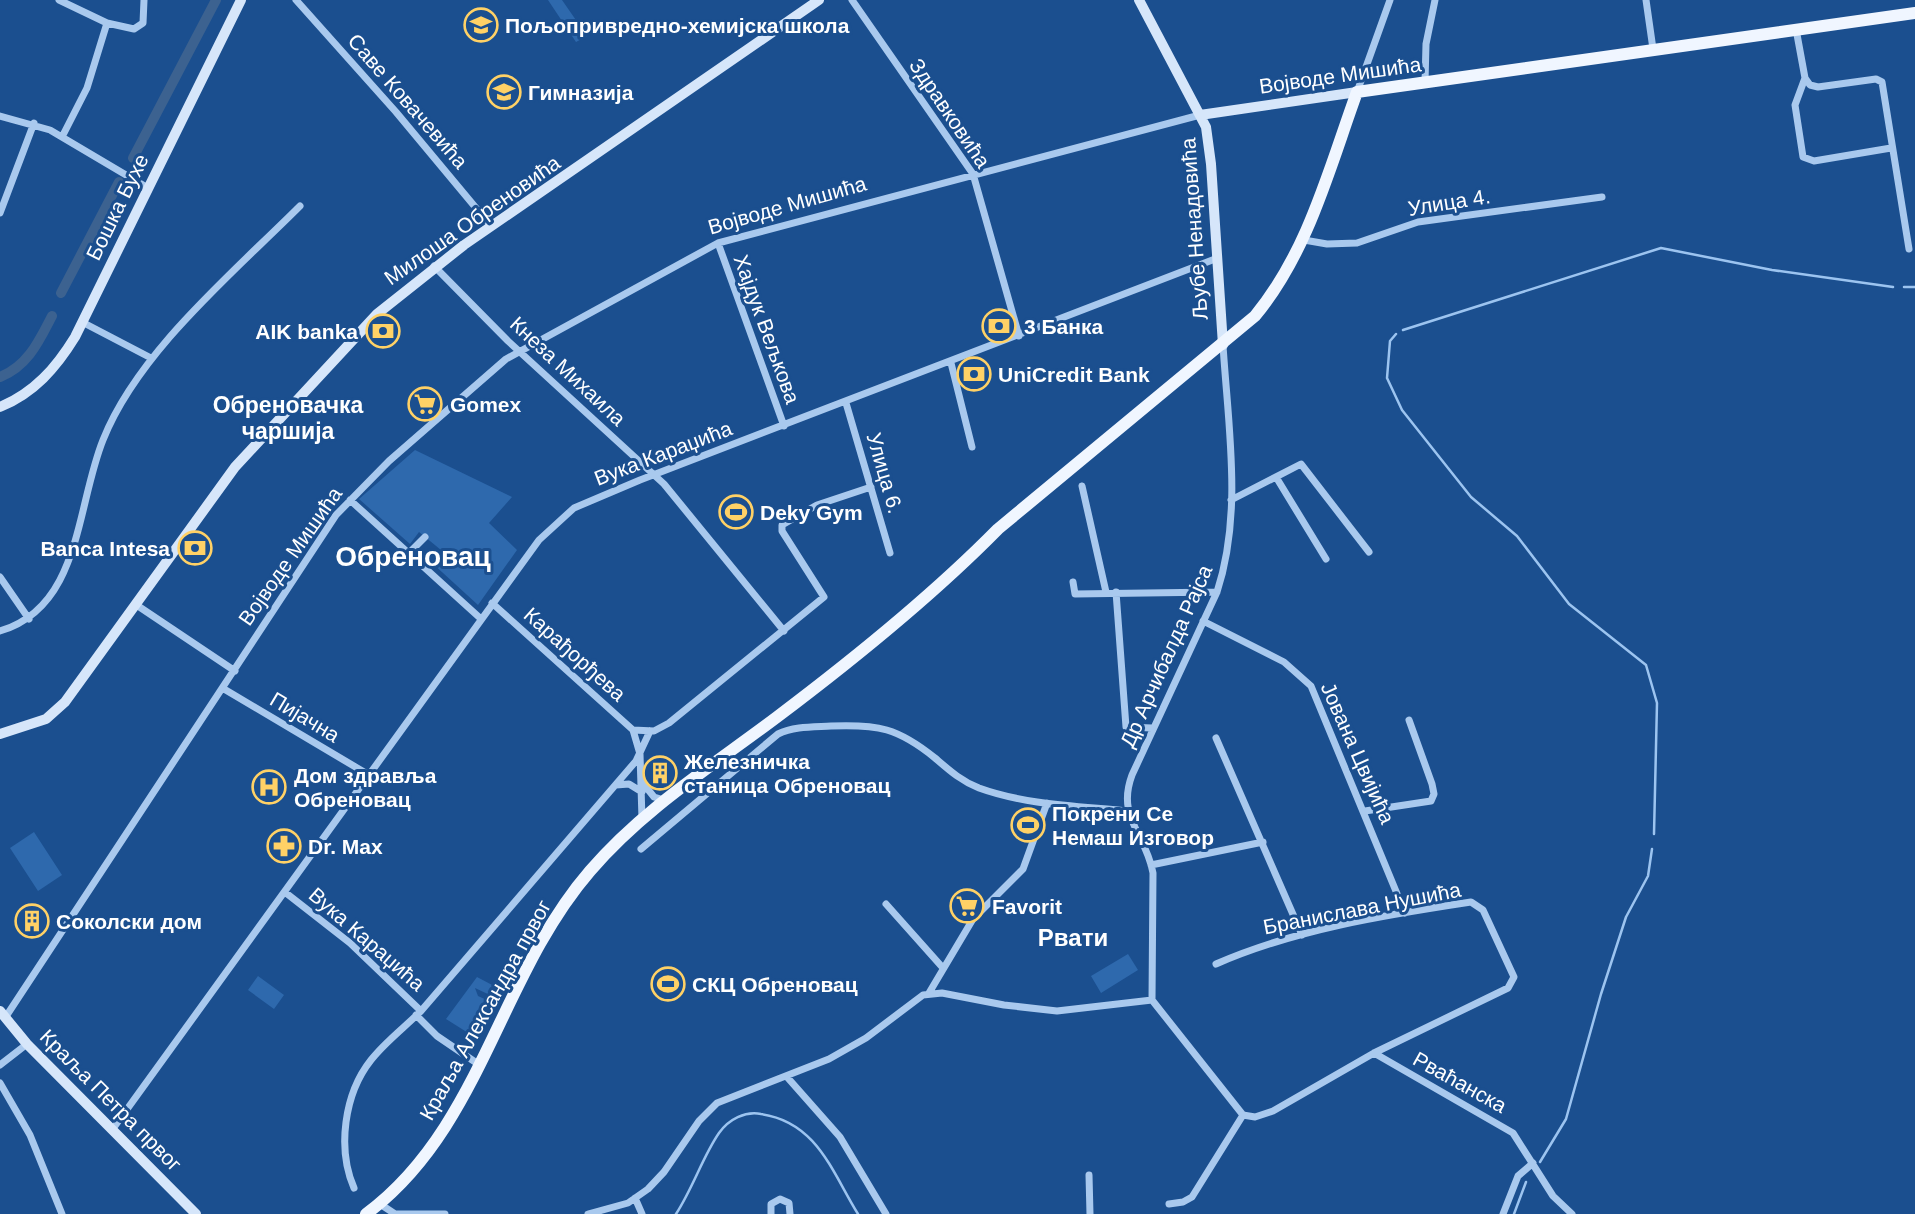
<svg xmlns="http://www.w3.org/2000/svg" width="1915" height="1214" viewBox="0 0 1915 1214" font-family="Arial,sans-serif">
<rect width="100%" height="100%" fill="#1b4f8f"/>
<path fill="#2e69ad" d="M548,0H562L587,36L576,42Z
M415,450L512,497L489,523L517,550L478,605L431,562L441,550L419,532L410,544L359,499Z
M34,832L62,875L38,891L10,848Z
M1128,954L1138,970L1101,993L1091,976Z
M258,976L284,995L274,1009L248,990Z
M477,977L496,987L492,996L475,988L478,996L489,1001L473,1036L446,1019Z"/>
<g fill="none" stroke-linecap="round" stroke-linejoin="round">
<path stroke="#9cc4f0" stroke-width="2.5" d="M1904,287H1915
M1403,330L1661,248L1772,270L1893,287
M1396,334L1390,341L1387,378L1402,410L1471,497L1517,536L1569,604L1646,665L1657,703L1654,834
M1540,1162L1566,1119L1601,994L1626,917L1648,876L1652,849
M676,1214C693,1188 703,1156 719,1133C729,1119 745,1111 761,1114C817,1122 832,1172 858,1214
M1514,1214L1526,1182"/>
<path stroke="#3c6290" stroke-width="10" d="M133,158L216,0
M61,293L119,182
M0,377C28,366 39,341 52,316"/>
<path stroke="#a9c9ee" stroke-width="7" d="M59,0L107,23L134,29L143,23L144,0
M296,0L396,112L491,226
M852,0L973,174L1019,336
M1646,0L1653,49
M1796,29L1805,78L1795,105L1803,157L1814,161L1891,148
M1805,78L1810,85L1818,87L1876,79L1882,82L1909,249
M1425,82L1426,44L1435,0
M1357,92L1390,0
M0,116L50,130L148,188
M62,137L87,88L107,23
M0,213L34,123
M1304,240L1327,244L1357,243L1418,222L1602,197
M718,243L784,426
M434,266L508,341L664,484L784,631
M82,322L151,358
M1223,345C1228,426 1243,513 1217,592L1132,775C1116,818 1146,833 1153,873L1152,1000L1243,1115
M951,363L972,447
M846,403L890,553
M1276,477L1326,559
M1082,486L1106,592
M350,500L480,618
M1231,500L1301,464L1369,552
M408,554L425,537
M0,577L29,619
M1073,582L1075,594L1217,592
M1116,592L1126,727L1152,728
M492,603L633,730L654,731L669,723L824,597L782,531V525L817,505L871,487
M135,604L235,671
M1203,621L1284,662L1311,686L1405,913
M0,631C81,607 76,507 103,440C138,352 233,273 300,206
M224,689L369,775
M633,730L640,754L642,819
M1216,738L1302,935
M642,782L654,797L664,800
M616,785L629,784L642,792
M1365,811L1431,801L1434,794L1432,784L1409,720
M641,849L778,734C794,726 814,727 831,726C878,724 898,728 935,758C949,770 961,781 979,788C1026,805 1078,806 1128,811
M1151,865L1263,842
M286,893L350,943L421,1011L636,761L650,731
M886,904L943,968
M1216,964C1296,929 1385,915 1471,902L1483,910L1514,977L1508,988L1374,1053L1273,1111L1255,1117L1243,1115
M929,993L973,919L1023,869L1047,803
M416,1015L437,1036L481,1066
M5,1018L336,515L389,461L506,359L718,243L1200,115
M1374,1053L1513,1133L1553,1196L1572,1214
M0,1065L27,1044
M787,1077L840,1137L886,1214
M0,1083L30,1135L62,1214
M112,1130L539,540L574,508L640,480L1215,259
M1089,1175L1090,1214
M354,1188C337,1149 344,1094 371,1060C385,1042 405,1027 421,1011
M635,1198L642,1214
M380,1204L395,1214H445
M1169,1204L1183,1202L1192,1197L1243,1115
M588,1214L628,1203L648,1189L664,1172L699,1121L717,1103L829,1059L866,1038L923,995L942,993L1004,1005L1057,1011L1152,1000
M771,1214V1204L780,1199L789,1203L790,1214
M1503,1214L1518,1176L1533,1163"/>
<path stroke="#d6e6fa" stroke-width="10" d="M1139,0L1206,127L1211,164L1223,345
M1200,115L1357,92
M0,407C34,393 56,368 75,337L241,0
M0,734L46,719L65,702L235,467L377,314L464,245L819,0
M0,1011L27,1044L196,1214"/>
<path stroke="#f0f6ff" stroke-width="12" d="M366,1214C481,1129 499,976 590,871C643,809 712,766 777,717C854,659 931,597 998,529L1255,316C1308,252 1329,169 1357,92L1915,13"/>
</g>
<defs>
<symbol id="school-ring" viewBox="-11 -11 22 22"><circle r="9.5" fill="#1b4f8f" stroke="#ffd166" stroke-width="1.5"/><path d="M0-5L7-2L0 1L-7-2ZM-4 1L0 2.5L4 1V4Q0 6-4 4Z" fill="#ffd166"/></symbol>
<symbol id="bank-ring" viewBox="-11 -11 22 22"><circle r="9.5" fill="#1b4f8f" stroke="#ffd166" stroke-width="1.5"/><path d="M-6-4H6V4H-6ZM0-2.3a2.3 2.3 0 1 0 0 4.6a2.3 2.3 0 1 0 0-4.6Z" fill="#ffd166"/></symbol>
<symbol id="supermarket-ring" viewBox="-11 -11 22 22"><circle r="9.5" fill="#1b4f8f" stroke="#ffd166" stroke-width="1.5"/><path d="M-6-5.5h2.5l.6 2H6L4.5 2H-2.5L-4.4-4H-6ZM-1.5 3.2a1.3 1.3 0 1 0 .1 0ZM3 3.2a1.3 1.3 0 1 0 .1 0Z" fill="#ffd166"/></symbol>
<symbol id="stadium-ring" viewBox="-11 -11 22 22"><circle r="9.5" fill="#1b4f8f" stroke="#ffd166" stroke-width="1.5"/><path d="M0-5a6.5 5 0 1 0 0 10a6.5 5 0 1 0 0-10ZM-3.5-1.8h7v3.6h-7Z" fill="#ffd166"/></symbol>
<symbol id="building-ring" viewBox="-11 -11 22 22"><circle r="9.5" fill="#1b4f8f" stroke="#ffd166" stroke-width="1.5"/><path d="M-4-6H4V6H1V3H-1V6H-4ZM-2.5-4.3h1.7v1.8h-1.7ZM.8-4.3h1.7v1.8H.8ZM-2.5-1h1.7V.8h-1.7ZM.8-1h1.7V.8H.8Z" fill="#ffd166"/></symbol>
<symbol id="hospital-ring" viewBox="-11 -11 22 22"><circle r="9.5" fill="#1b4f8f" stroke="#ffd166" stroke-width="1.5"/><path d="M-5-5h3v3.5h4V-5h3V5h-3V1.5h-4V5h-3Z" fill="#ffd166"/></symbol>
<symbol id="pharmacy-ring" viewBox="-11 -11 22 22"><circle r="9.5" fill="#1b4f8f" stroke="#ffd166" stroke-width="1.5"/><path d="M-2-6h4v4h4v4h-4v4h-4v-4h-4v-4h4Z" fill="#ffd166"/></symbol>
</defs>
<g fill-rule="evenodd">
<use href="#school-ring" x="462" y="6" width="38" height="38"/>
<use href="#school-ring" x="485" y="73" width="38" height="38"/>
<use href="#bank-ring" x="980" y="307" width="38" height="38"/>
<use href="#bank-ring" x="364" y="312" width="38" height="38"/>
<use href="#bank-ring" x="955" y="355" width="38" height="38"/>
<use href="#supermarket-ring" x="406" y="385" width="38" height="38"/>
<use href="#stadium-ring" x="717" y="493" width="38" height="38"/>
<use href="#bank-ring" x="176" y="529" width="38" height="38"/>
<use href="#building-ring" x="641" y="754" width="38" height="38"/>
<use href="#hospital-ring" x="250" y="768" width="38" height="38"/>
<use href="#stadium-ring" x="1009" y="806" width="38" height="38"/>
<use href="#pharmacy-ring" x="265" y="827" width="38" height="38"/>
<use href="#supermarket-ring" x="948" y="887" width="38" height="38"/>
<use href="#building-ring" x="13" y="902" width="38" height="38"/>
<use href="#stadium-ring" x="649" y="965" width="38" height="38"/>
</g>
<g text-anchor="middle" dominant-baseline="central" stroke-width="6" stroke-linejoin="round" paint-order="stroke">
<g font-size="21" font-weight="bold" fill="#fff" stroke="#1b4f8f" text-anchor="start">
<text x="505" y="25">Пољопривредно-хемијска школа</text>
<text x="528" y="92">Гимназија</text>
<text x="1024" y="326">3 Банка</text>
<text x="358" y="331" text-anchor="end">AIK banka</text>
<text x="998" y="374">UniCredit Bank</text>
<text x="450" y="404">Gomex</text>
<text x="760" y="512">Deky Gym</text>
<text x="170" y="548" text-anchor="end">Banca Intesa</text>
<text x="684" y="761">Железничка<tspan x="684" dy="24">станица Обреновац</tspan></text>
<text x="294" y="775">Дом здравља<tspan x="294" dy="24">Обреновац</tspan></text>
<text x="1052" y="813">Покрени Се<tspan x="1052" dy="24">Немаш Изговор</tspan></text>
<text x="308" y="846">Dr. Max</text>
<text x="992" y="906">Favorit</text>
<text x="56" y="921">Соколски дом</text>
<text x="692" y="984">СКЦ Обреновац</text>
</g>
<g font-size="21" fill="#fff" stroke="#1b4f8f">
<text transform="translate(1340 75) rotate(-8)">Војводе Мишића</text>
<text transform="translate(408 101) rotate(49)">Саве Ковачевића</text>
<text transform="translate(950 113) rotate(56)">Здравковића</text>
<text transform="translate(1449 202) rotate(-9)">Улица 4.</text>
<text transform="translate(787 205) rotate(-16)">Војводе Мишића</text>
<text transform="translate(117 207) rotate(-64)">Бошка Бухе</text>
<text transform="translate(472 220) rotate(-35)">Милоша Обреновића</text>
<text transform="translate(1194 229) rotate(-94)">Љубе Ненадовића</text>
<text transform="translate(767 329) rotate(70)">Хајдук Вељкова</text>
<text transform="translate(568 371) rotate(43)">Кнеза Михаила</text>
<text transform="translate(663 453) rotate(-21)">Вука Караџића</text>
<text transform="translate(885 473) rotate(74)">Улица 6.</text>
<text transform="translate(290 556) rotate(-55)">Војводе Мишића</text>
<text transform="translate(575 654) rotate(42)">Карађорђева</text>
<text transform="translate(1166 656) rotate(-66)">Др Арчибалда Рајса</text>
<text transform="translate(305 717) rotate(31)">Пијачна</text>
<text transform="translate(1358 753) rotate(66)">Јована Цвијића</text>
<text transform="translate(1362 908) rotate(-11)">Бранислава Нушића</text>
<text transform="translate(367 939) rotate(41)">Вука Караџића</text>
<text transform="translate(485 1010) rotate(-61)">Краља Александра првог</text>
<text transform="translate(1460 1082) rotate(29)">Рваћанска</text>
<text transform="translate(111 1100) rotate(45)">Краља Петра првог</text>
</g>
<g font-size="23" font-weight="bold" fill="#fff" stroke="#1b4f8f">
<text x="288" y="405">Обреновачка<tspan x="288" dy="26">чаршија</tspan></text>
</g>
<g font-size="24" font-weight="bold" fill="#fff" stroke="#1b4f8f">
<text x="1073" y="937">Рвати</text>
</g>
<g font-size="28" font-weight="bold" fill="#fff" stroke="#1b4f8f">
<text x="413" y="556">Обреновац</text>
</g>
</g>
</svg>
